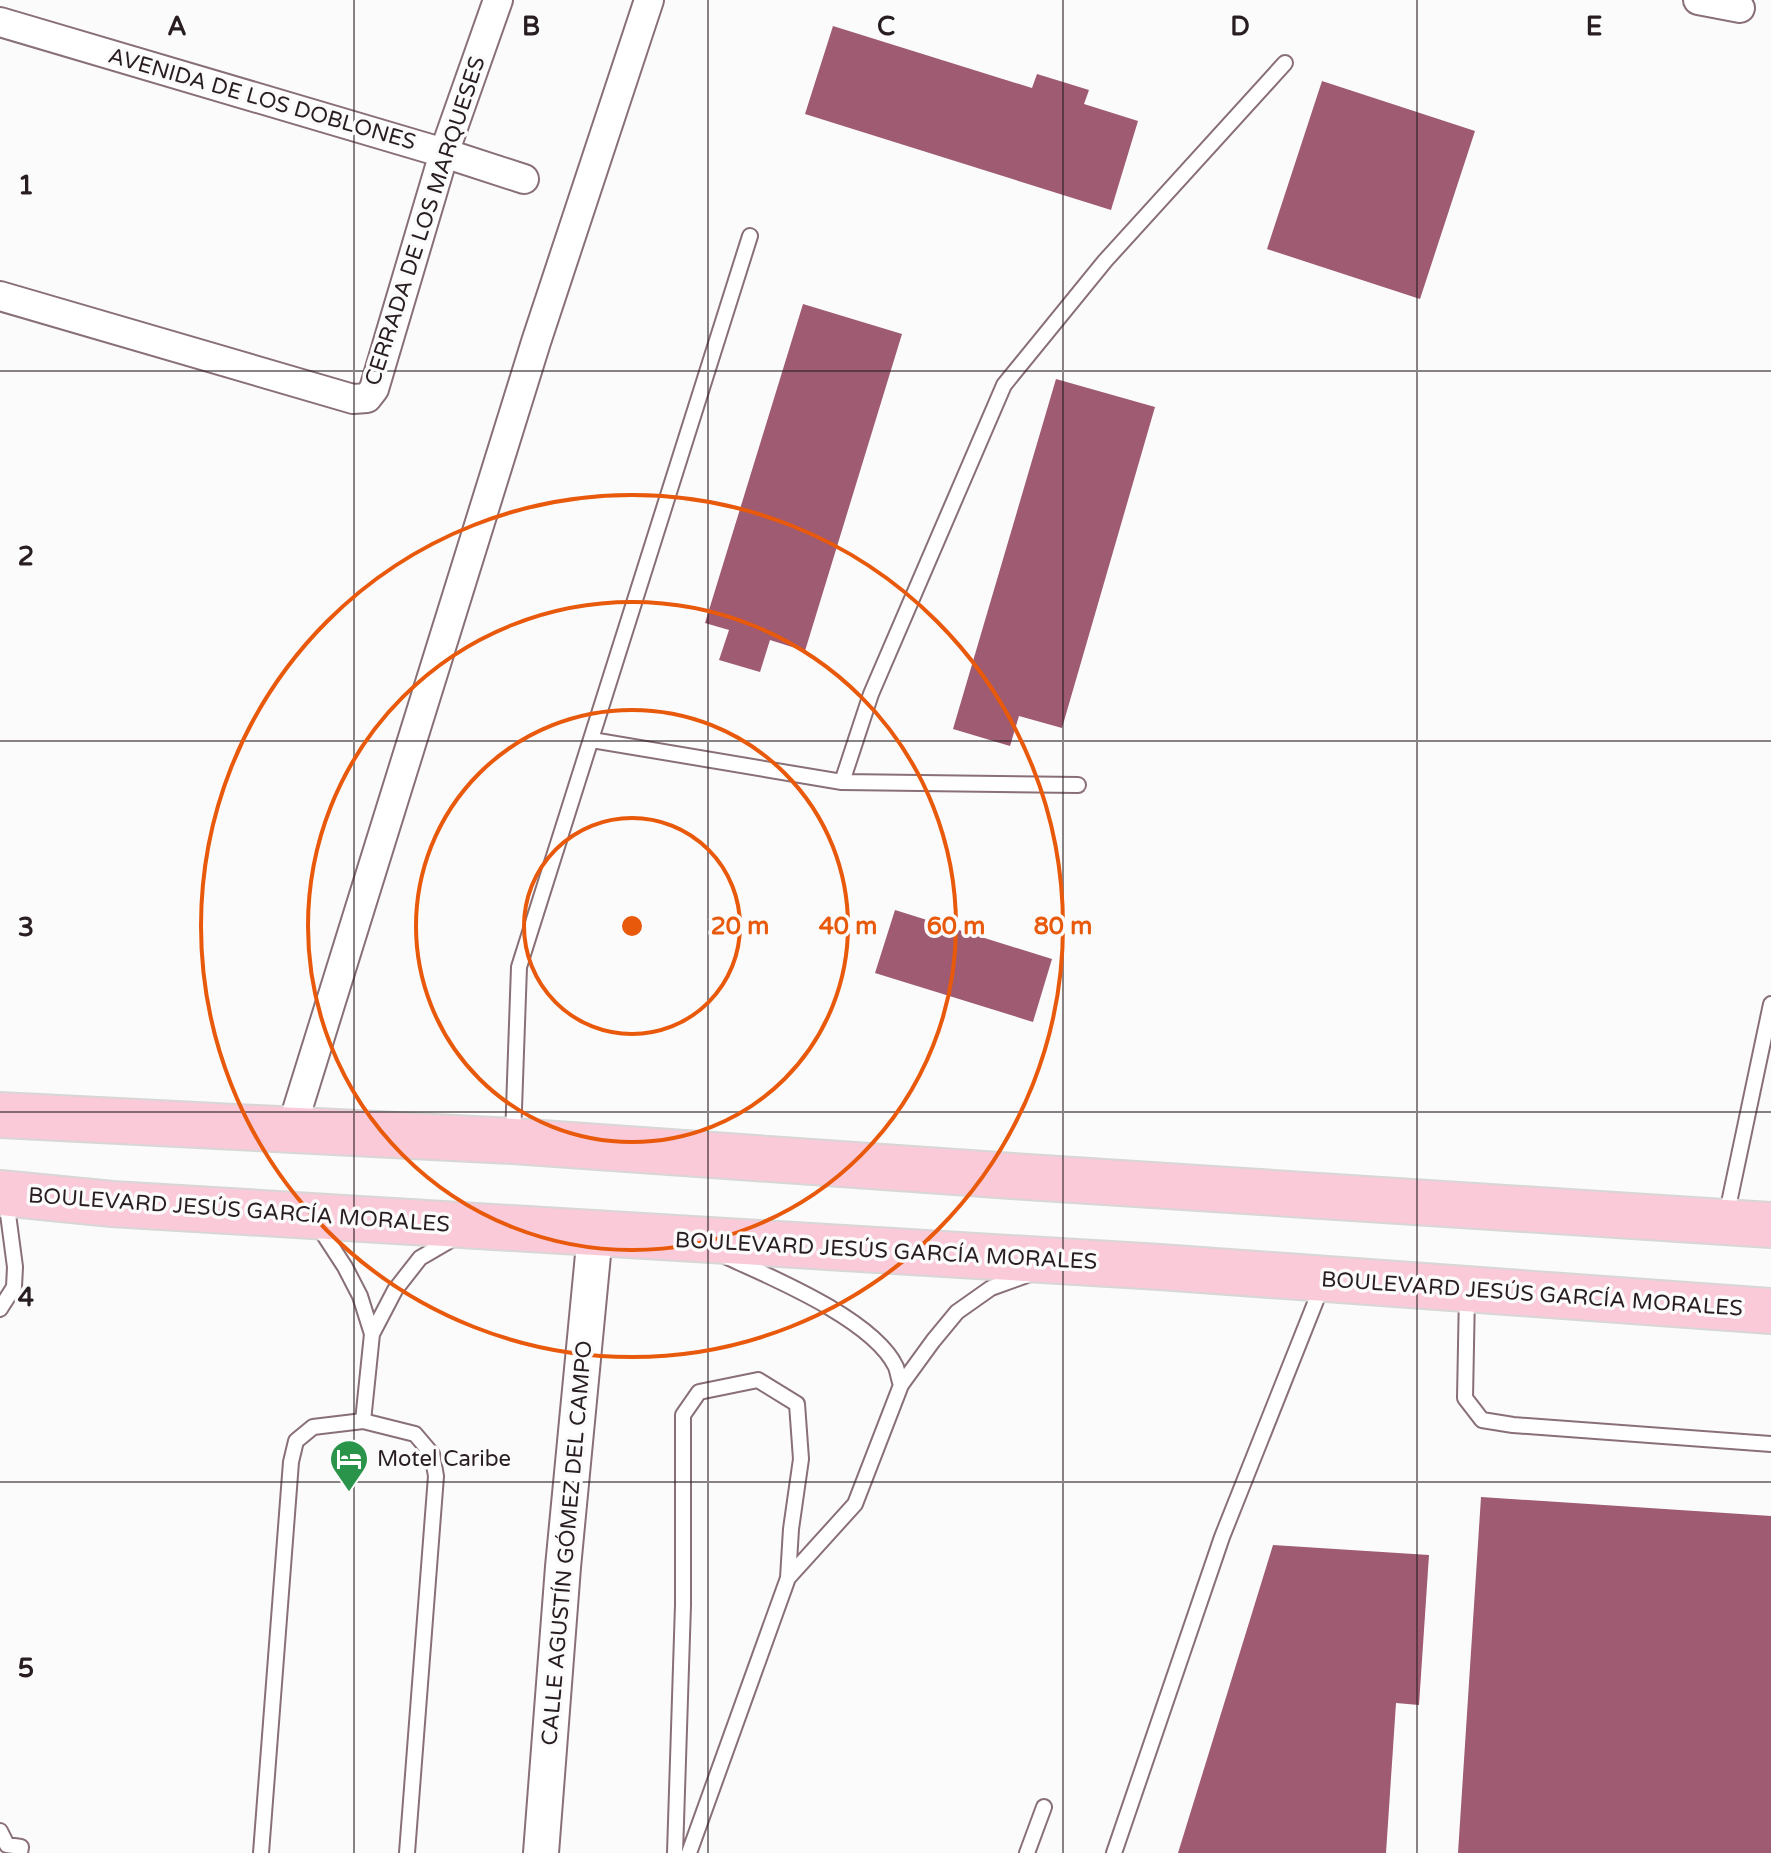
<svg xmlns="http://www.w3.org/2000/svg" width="1771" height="1853" viewBox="0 0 1771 1853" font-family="'Varela Round',sans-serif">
<rect width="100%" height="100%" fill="#fbfbfb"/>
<path fill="#9e5b71" d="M833,26L1032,88L1037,74L1089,90L1084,104L1138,121L1111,210L805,114Z
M1322,81L1475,131L1420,299L1267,249Z
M803,304L902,334L805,651L770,640L760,672L719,660L729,630L705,623Z
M1056,379L1155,407L1062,728L1019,716L1010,746L953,729Z
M895,910L1052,959L1033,1022L875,973Z
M1481,1497L1771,1516V1853H1458Z
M1273,1545L1429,1555L1419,1705L1396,1703L1386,1853H1178Z"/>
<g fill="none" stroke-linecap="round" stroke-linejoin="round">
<defs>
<path id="service" d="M592,740L842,782L871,694L1004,385L1105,261L1285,63
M842,782L1078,785
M513,1137L519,967L750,236
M1726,1217L1771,1004
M317,1224L345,1267L360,1296L372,1334
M727,1257C773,1278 874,1320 896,1367C898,1373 899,1380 901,1385
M1467,1293L1465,1398L1482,1420L1513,1425L1771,1444
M0,1309L14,1287L15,1267L6,1199
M363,1421L372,1334L395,1290L420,1258L456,1237
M0,1831L7,1845L21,1847L20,1853
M261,1853L291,1462L296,1441L313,1427L363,1421L415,1434L432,1454L436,1476L407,1853
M675,1853L683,1605V1415L699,1392L758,1380L797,1404L801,1459L791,1529L788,1578
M689,1853L788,1578L855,1504L901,1385L933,1341L957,1312L991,1288L1027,1275
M1027,1853L1044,1807
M1114,1853L1222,1537L1323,1283"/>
<path id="minor" d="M1698,0L1740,8
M0,22L444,153L524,179
M0,296L353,399L367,398L374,389L444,153L498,0
M291,1130L536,342L649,0"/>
<path id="tertiary" d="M541,1853L563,1567L595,1234"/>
<path id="primary" d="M0,1115L513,1141L1027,1177L1771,1225
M0,1193L112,1204L1160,1267L1771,1311"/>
</defs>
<use href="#service" stroke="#896f76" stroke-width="18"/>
<use href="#minor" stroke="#896f76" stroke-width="32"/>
<use href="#tertiary" stroke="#896f76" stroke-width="38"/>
<use href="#primary" stroke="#d8d6d7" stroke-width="48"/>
<use href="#service" stroke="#fff" stroke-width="14"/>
<use href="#minor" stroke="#fff" stroke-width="28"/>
<use href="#tertiary" stroke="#fff" stroke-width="34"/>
<use href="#primary" stroke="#facad9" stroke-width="44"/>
</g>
<path fill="none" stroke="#281d20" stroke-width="2" stroke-opacity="0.55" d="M354,0V1853M708,0V1853M1063,0V1853M1417,0V1853M0,371H1771M0,741H1771M0,1112H1771M0,1482H1771"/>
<g fill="none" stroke="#e8590c" stroke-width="4">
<circle cx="632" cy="926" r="108"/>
<circle cx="632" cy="926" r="216"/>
<circle cx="632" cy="926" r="324"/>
<circle cx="632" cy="926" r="431"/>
</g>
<defs>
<symbol id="hotel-pin" viewBox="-11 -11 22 30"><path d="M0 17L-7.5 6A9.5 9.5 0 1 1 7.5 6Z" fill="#2b944b" stroke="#fbfbfb"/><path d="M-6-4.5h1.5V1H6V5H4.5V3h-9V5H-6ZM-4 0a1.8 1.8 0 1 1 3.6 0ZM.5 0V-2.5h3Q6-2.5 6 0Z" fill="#fff"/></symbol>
</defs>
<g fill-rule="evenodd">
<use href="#hotel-pin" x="327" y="1437" width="44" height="60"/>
</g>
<g text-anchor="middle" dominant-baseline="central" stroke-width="7" stroke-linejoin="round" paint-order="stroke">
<g font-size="22" fill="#281d20" stroke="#fbfbfb">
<text transform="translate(262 99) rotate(16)">AVENIDA DE LOS DOBLONES</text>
<text transform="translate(425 221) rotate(-72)">CERRADA DE LOS MARQUESES</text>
<text transform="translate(239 1210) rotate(4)">BOULEVARD JESÚS GARCÍA MORALES</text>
<text transform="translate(886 1251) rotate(3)">BOULEVARD JESÚS GARCÍA MORALES</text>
<text transform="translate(1532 1294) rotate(4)">BOULEVARD JESÚS GARCÍA MORALES</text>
<text transform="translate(567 1543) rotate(-85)">CALLE AGUSTÍN GÓMEZ DEL CAMPO</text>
</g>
<g font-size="22" fill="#281d20" stroke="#fbfbfb" text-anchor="start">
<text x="377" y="1459">Motel Caribe</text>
</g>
</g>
<g font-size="26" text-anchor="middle" font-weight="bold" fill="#281d20" stroke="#fbfbfb" stroke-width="7" stroke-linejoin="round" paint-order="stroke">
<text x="177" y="35">A</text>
<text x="531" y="35">B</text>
<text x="886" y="35">C</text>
<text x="1240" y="35">D</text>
<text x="1594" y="35">E</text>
<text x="26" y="194">1</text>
<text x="26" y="565">2</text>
<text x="26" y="936">3</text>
<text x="26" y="1306">4</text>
<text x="26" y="1677">5</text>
</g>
<circle cx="632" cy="926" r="12" fill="#e8590c" stroke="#fbfbfb" stroke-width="4"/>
<g font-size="24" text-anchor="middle" font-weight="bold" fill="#e8590c" stroke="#fbfbfb" stroke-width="7" stroke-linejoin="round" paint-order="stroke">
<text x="740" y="934">20 m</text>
<text x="848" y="934">40 m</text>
<text x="956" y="934">60 m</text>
<text x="1063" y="934">80 m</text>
</g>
</svg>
